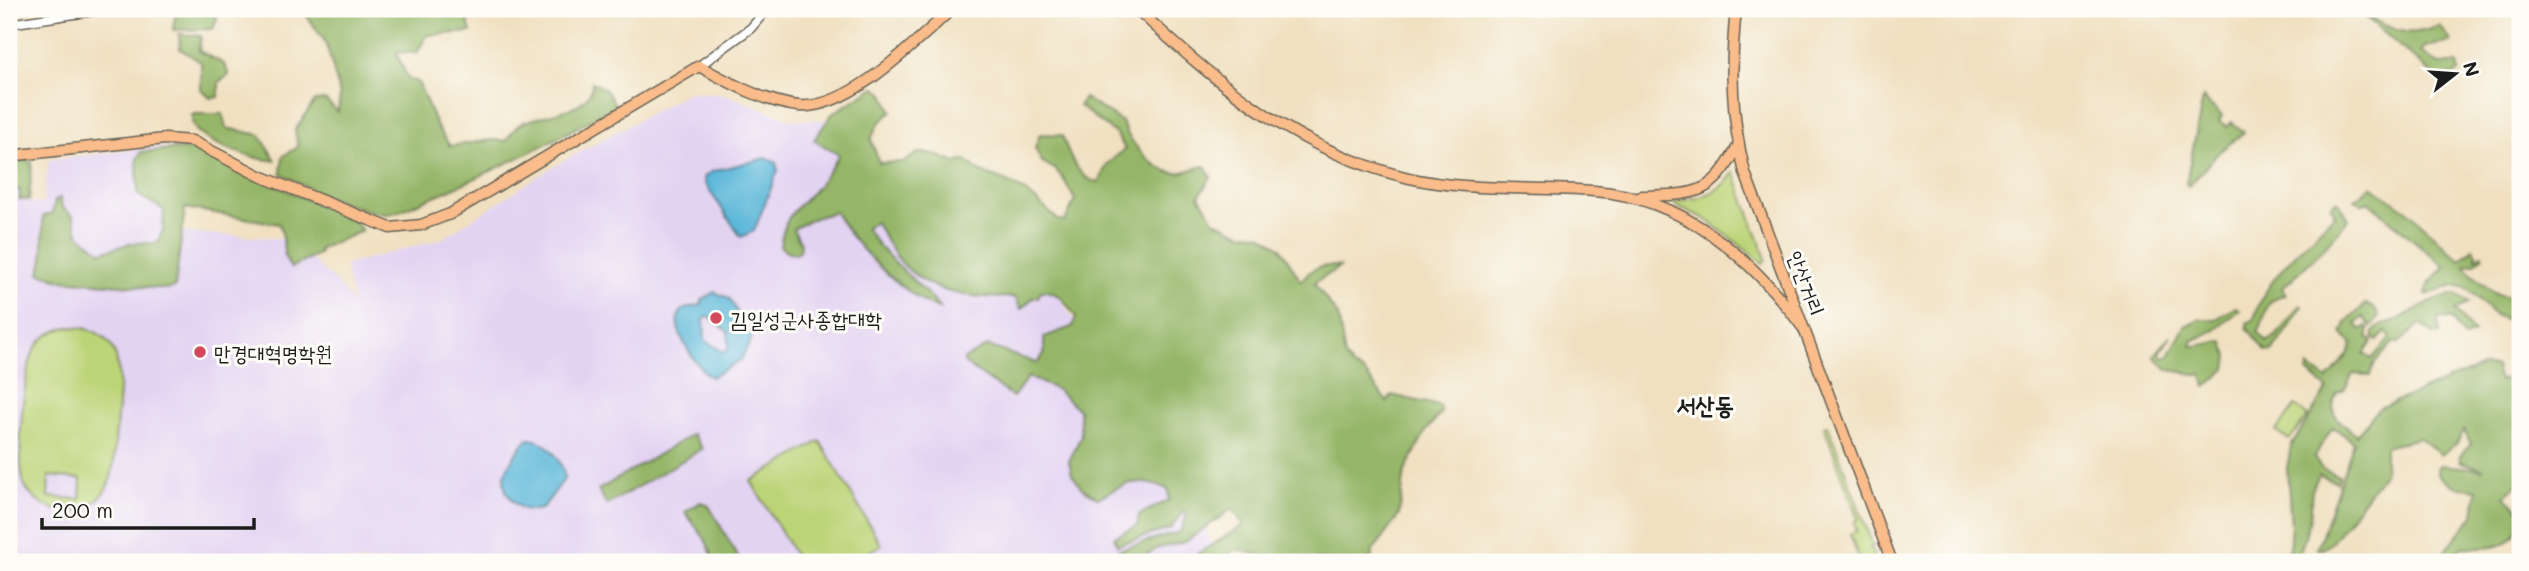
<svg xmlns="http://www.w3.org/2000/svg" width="2529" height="571" viewBox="0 0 2529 571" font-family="Mali,'Poor Story',sans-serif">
<rect width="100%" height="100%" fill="#fdfcf7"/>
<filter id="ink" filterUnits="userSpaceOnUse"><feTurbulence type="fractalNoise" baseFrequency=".0143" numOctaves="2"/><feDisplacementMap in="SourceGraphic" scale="14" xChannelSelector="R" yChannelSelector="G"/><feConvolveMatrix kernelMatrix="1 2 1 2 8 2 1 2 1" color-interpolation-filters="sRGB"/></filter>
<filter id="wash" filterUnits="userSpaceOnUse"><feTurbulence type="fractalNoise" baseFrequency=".00686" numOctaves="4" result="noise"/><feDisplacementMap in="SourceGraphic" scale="28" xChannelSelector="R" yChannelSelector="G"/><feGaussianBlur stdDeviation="1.57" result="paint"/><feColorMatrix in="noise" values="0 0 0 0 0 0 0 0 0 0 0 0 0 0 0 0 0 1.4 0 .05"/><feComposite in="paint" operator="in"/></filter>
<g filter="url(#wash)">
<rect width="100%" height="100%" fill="#f0e0c0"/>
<path fill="#e3d3f2" d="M689,92L724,94L792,120H845L891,173L1050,284L1200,508L1216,562H9V189L19,190V200L43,204L49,160L158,147L184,148L176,232L290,239L336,282L353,303L345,265L442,239L551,168Z"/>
<path fill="#bcd478" stroke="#6c784a" stroke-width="2" fill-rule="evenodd" d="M1734,172L1766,259L1763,263L1706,219L1675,205V201C1698,200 1721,193 1734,172Z
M69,327C132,327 119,387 116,429C114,447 116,470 107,487C90,520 42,518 25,486C15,466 23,369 35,349C42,336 55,330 69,327ZM49,476L81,479L80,499L48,497Z
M2295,406L2308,416L2289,440L2276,431Z
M1828,425L1873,546L1870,548L1875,560L1860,562L1850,534L1857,531L1854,522L1858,519L1824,426Z
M820,441L881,545L851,562H799L751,481Z"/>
<path fill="#95b668" stroke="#586942" stroke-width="2" d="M176,9H195L200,12L216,9L217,19L213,29L173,30Z
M302,9H467L465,11L471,32L427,35L417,53L396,52L408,79L418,82L437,127L450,146L491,140L506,141C510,135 514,128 520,124C541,113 593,113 592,82L606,90L616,106C552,142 488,175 420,202C410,206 395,215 385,214C354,210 306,189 281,173L283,156L298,147L295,130L315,101L325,100L338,112L340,95L326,43Z
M2356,9H2366L2369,18C2399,32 2407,38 2440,26L2452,42L2425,47L2421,52L2439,64H2457L2459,72L2447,77H2436Z
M179,34L201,36L199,51L224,64L229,75L219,82V97L210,98L201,89V62L180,49Z
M875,87L884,94L892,111L878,124L871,139L879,163L904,162L918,153H931L956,163L966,160C985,179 997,175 1019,188C1033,196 1046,209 1058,220L1065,221L1075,200L1064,180L1056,170L1041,161L1035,148L1040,134L1062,135C1068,152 1078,181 1099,182L1107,164L1125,149L1116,134L1079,106L1084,98L1122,122C1129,142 1154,173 1178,173C1186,172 1197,167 1205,166L1211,177L1199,196L1215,221L1241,233L1260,234L1280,247L1301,281C1311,267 1323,264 1340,267L1314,283L1338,316L1345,357L1353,367L1364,372L1387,402L1392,395L1440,406L1441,413L1426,431L1405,471L1399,515L1373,551L1370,562L1306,560L1283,562L1236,549L1217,562H1194L1197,554L1244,525L1232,509L1185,542L1158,548L1135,562H1124L1118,550L1180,532L1187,514L1184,511L1170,529L1117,545L1114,537L1137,526L1139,515L1169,500L1168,489C1136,477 1127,482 1098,498L1082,488L1072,474L1069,461L1081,436L1079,410L1056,389L1028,377L1013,397L964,363V359L988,346L1037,363L1044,354V337L1072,327L1076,317C1066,303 1059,290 1041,291L1038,297H1034L1021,309L1015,297C975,299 932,296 902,263C891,251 884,235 875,222L866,228C886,260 916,279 940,308L927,304C892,282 856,248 835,212L814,218L793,229L801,243L800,250L796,254L786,251L780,246C787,208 795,213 817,187C825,177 832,166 839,155L814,140L832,114Z
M2203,98L2222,116L2219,121L2227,127L2232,122L2244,132L2218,153L2189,186L2186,184Z
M192,114H223L226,128L260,135L275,160C258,162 200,142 193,125C192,124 192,115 192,114Z
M172,149L199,150L356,222L362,231L319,249L320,253L291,268C279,254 287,239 279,224L185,208L175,287L169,289L60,280L40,273L43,258V216L52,214L55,201L60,198L62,207L73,216L79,235L101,252L131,243H157L163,230L164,210L138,195L137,159L141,152Z
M26,160L32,162L29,200L19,199L20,190L9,189V162Z
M2371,186L2407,210L2460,260L2473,248L2477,255L2475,259L2482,254L2484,256L2474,264L2465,265C2472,275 2493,297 2507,296L2516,313L2512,319C2486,322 2477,283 2452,286C2444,287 2434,293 2426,295L2428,285L2445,267L2368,201L2362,204L2355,199Z
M2337,200L2348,219C2328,247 2306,266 2282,288L2286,295C2262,297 2267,317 2258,333L2267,342L2276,336L2300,305L2302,307L2272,352L2266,351L2247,328V323L2254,319C2264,278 2307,244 2335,214L2331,206Z
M2456,294L2469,302L2455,311L2474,333L2464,338L2452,319L2438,318L2440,334L2435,335L2420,324L2399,343H2393L2374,364L2371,375L2353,374L2344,390L2337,393C2325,413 2342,423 2356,435L2379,408L2482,366H2496L2499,381L2520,374V482L2505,496L2520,510C2520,549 2492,550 2462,547L2457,552L2483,562H2436L2474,515L2477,490C2462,489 2449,486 2438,474L2439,465L2484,469L2461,462L2460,456L2471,444L2464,430L2457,443L2441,455L2419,438L2385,447V472L2332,542L2323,549H2317L2354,442L2333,427L2314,458L2322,469L2339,476L2337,482L2319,475C2306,499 2314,497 2310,518C2307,530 2303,543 2299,555L2292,556L2289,551L2291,526L2287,468L2291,446L2327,389L2307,371L2309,367L2327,380L2348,355L2352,344L2342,333L2346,323L2366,304L2374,308L2379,315L2371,327L2363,317L2356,324L2361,330L2366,326L2369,330L2367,338L2373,341L2364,354L2372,359L2391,337L2386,332L2377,341L2373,337L2375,330L2384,323C2398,325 2428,296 2456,294Z
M2236,307L2240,310L2215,330L2192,341V346C2204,346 2212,341 2224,342L2228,357L2226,369L2206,387L2202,375L2169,370L2154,356L2171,336L2160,353L2164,358L2169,356L2185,326L2199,319H2216Z
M693,434L702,449L607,505L598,490Z
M701,502L709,506L741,562H715L705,539L685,512Z"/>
<path fill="#5bb7d9" stroke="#3c6a7a" stroke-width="2" fill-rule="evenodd" d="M766,158L775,161L778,170L754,231L741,237L705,184L704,177L713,171Z
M714,292L729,298L752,338L740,361L711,377C699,371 671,329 679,315C684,305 694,308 702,304V300ZM709,316L728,332L729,348L723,352L705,340L704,319Z
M531,439C549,441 562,461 565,478L542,509C528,511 521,511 512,500C493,478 512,460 526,440Z"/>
</g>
<g filter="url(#ink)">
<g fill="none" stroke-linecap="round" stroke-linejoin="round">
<defs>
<path id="minor" d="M9,24L107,9
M699,66L751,28L767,9"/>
<path id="major" d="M1137,9C1219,85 1296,151 1409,178C1469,192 1532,186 1594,191C1683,197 1753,259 1804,329
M1736,9C1730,66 1731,117 1745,173L1892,562
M9,156L165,139L192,141L260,176L390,228L421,225L450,214L699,66C728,82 766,103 799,106C850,110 917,40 952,9
M1642,196C1696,194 1711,197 1738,146"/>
</defs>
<use href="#minor" stroke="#666155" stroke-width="11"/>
<use href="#major" stroke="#666155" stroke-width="13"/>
<use href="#minor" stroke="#fff" stroke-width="8"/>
<use href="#major" stroke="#f9bc8a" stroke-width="10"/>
</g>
</g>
<g fill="#d1495b" stroke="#fdfcf7" stroke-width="2.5">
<circle cx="716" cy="318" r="7"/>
<circle cx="200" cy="352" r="7"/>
</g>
<g text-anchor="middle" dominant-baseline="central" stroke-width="6" stroke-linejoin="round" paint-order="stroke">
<g font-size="21" fill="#1c1c1c" stroke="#fdfcf7">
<text transform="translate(1807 283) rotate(69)">안산거리</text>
</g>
<g font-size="21" fill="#1c1c1c" stroke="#fdfcf7" text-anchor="start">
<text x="730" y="318">김일성군사종합대학</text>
<text x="214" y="352">만경대혁명학원</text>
</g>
<g font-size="24" font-weight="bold" fill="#1c1c1c" stroke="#fdfcf7">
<text x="1705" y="404">서산동</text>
</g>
</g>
<rect width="2529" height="571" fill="none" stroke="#fdfcf7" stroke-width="35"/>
<g transform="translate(2455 74) rotate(73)" stroke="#fdfcf7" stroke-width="5" paint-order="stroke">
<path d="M0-5L12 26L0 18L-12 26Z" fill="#1c1c1c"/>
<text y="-10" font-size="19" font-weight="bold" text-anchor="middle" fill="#1c1c1c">N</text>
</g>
<path d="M42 518v10h212v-10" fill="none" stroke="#1c1c1c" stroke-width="3.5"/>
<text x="52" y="518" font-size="21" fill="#1c1c1c" stroke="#fdfcf7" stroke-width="5" paint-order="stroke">200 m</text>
</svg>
